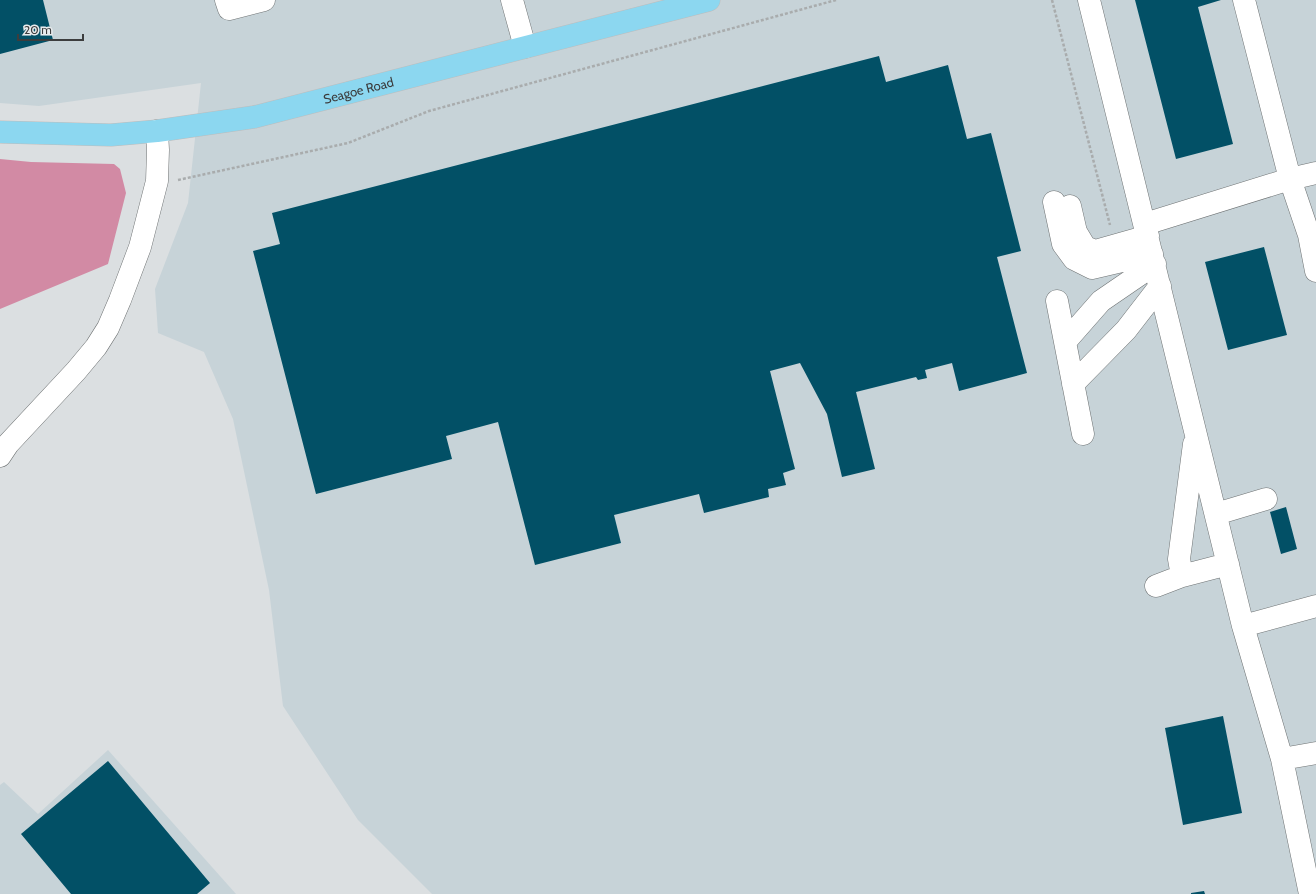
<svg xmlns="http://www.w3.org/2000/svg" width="1316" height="894" viewBox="0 0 1316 894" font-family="Cabin,sans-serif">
<rect width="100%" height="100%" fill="#dbdfe1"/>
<path fill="#c7d3d8" d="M0,0H1316V894H432L358,820L283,706L269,590L233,419L204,352L158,333L155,289L188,203L201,83L39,106L0,103Z
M108,750L236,894H0V785L4,782L38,814Z"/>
<path fill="#d28aa4" d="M0,159L31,162L114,164L120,169L126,193L108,264L0,309Z"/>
<path fill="#025066" d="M0,0H43L53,40L0,54Z
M1135,0H1221L1198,7L1233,144L1176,159Z
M879,56L886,82L948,65L967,139L991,133L1021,251L997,257L1027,373L959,391L952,363L925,370L927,378L918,380L916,377L856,392L875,469L842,477L827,414L800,363L770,371L795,469L783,473L786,485L768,489L769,497L704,513L699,494L614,515L621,543L535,565L498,422L446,436L452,459L316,494L253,251L280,244L272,213Z
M1264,247L1287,335L1228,350L1205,262Z
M1286,507L1297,549L1281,554L1270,512Z
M1223,716L1242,813L1183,825L1165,728Z
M108,761L210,883L197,894H71L21,834Z
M1204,891L1205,894H1191V893Z"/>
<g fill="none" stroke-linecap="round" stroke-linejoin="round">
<defs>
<path id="minor" d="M226,0L229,9L264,0
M512,0L525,47
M1089,0L1243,626L1282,759L1310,894
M1244,0L1290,179L1309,235L1316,271
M1054,202L1063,244L1074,259L1092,268L1152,254
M1070,206L1076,232L1085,247L1095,251L1148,236
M1145,224L1290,179L1316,173
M1057,301L1083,434
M1065,342L1101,301L1155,264
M1073,384L1126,330L1160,286
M0,456L8,444L76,371L96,347L108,328L120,300L140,247L157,181L158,150L157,131
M1216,514L1266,499
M1182,576L1179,559L1194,444
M1156,586L1182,576L1228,564
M1243,626L1316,606
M1282,759L1316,753"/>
<g id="major">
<path id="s1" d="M0,132L111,135L157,131L254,117L709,0"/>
</g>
</defs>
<use href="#minor" stroke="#6f7374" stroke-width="23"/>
<use href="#major" stroke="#bdbdbd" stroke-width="23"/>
<path stroke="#a9acad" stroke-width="2.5" stroke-dasharray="3 2" stroke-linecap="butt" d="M1052,0L1110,225
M178,180L348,143L429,111L836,0"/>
<use href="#minor" stroke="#fff" stroke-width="22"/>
<use href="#major" stroke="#8cd7f0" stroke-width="22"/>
</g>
<g text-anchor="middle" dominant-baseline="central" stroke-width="4" stroke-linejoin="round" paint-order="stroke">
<g font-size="13" fill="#3c3d3e" stroke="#e8ecee">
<text stroke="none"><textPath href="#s1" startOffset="363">Seagoe Road</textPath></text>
</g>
</g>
<path d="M18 34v6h65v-6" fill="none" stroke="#3c3d3e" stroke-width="2"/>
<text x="24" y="34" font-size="12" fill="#3c3d3e" stroke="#e8ecee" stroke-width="3" paint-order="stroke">20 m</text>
</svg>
